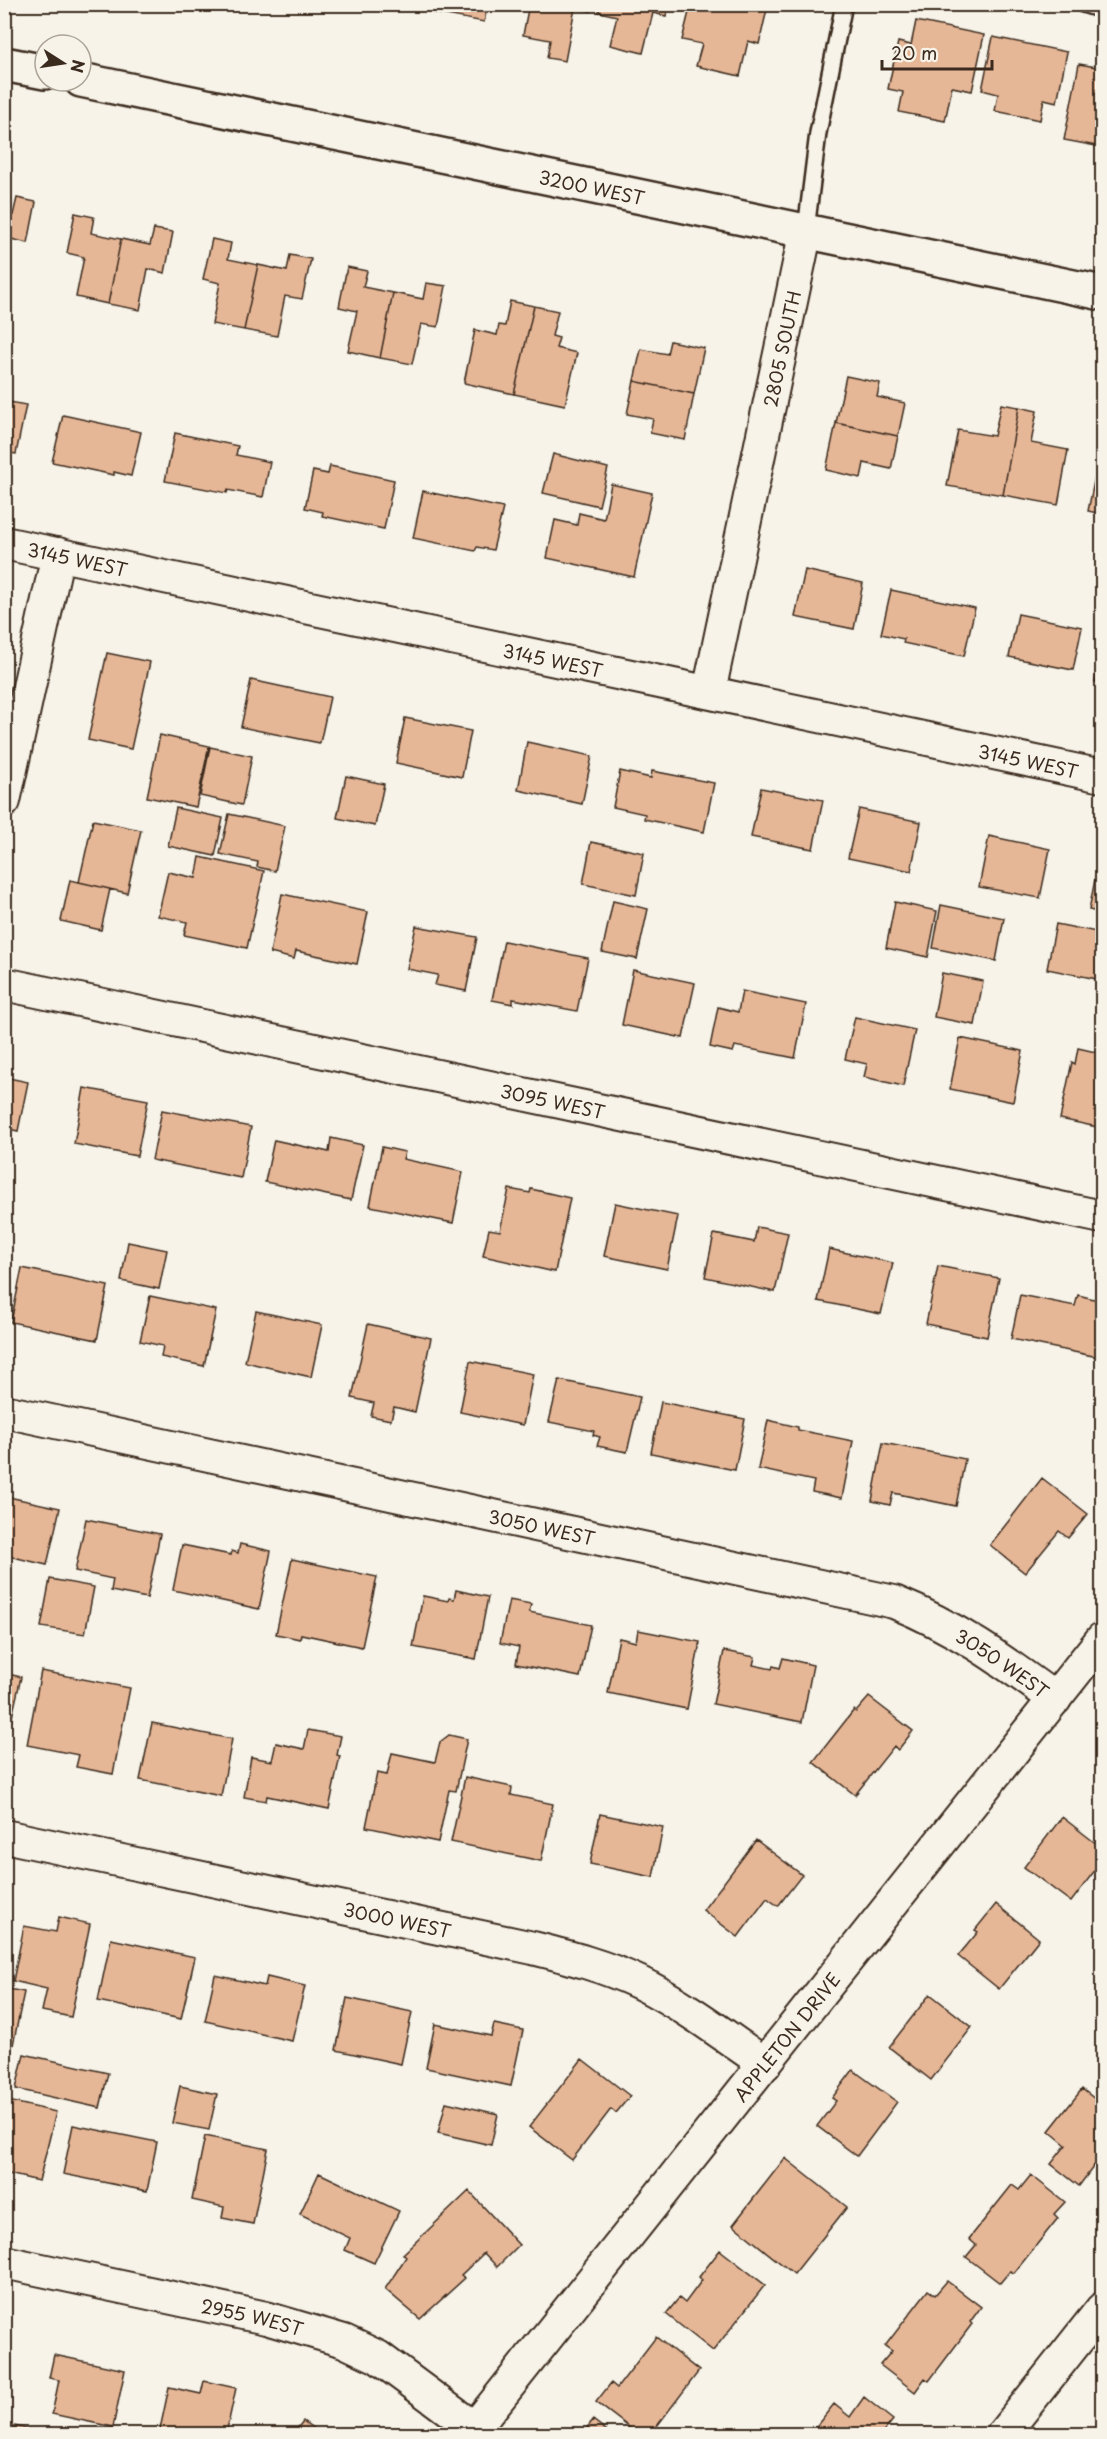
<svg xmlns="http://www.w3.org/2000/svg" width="1107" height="2439" viewBox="0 0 1107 2439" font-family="'Playpen Sans',sans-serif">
<rect width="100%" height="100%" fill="#f7f3e8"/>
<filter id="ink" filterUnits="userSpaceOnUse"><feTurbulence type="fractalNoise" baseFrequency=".0167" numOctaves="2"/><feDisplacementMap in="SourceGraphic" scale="12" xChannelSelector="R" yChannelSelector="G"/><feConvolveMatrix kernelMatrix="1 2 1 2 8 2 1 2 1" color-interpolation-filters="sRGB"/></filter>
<g filter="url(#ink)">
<path fill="#e6b797" stroke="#3b2a1e" stroke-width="1.5" d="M437,4H488L484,22L435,13Z
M529,4H592L591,11L575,8L565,61L547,58L550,40L523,35Z
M600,4H669L666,16L653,13L643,53L610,45L617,16L599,12Z
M691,4L768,5L759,44L748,41L740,76L696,66L702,44L682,40Z
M916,21L984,35L972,91L952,87L945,121L899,112L903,92L888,89L898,42L911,45Z
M993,37L1067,52L1057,102L1044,99L1040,120L995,111L998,94L982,90Z
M1079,64L1102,68V147L1064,140Z
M17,198L36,202L28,243L11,239L4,273V213L13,215Z
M75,213L94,217L91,233L121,239L108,304L76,297L84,257L67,253Z
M154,229L173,232L165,273L148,269L140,310L108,304L121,239L150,245Z
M212,239L231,243L228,259L258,265L244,330L212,324L220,283L203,279Z
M290,255L311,259L302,299L285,296L277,336L244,330L258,265L287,271Z
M347,267L367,271L363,287L393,293L380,358L348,351L357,311L339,307Z
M426,283L446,286L438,327L421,324L412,364L380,358L393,293L423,299Z
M510,301L534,306L514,394L464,383L475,330L497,335L499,325L505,326Z
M534,306L558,311L552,336L559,338L556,348L577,353L565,405L514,394Z
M670,341L704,348L694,394L634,381L641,349L667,354Z
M846,376L880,383L877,397L905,403L898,436L836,423Z
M634,381L694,394L685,440L650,433L653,419L627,414Z
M4,401L26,405L16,454L4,452Z
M1001,404L1019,407L1003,495L947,486L958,430L994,436Z
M1019,407L1037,411L1031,443L1068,450L1058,505L1003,495Z
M63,415L141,432L131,476L114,472V475L52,462Z
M836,423L898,436L891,469L864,463L861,478L826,470Z
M175,433L238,446L236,455L270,462L263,497L228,490L227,493L165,481Z
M553,454L608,468L599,506L543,493Z
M1099,457L1102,458V514L1088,511Z
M330,466L394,480L384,529L322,516L323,512L305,508L313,471L328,474Z
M611,484L652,493L634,577L547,558L555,520L577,525L579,513L604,519Z
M423,491L503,508L493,550L477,547L475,551L413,538Z
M805,570L863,583L854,629L795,617Z
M891,590L975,608L964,656L903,643L904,639L881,634Z
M1018,614L1082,627L1073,670L1009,657Z
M1102,646V684L1095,682Z
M107,653L150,662L131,749L88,740Z
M251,680L330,697L320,743L241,727Z
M405,718L471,731L462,777L396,763Z
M160,735L209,746L196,807L147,797Z
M527,742L592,756L582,804L518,790Z
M210,747L252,756L242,805L200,796Z
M620,771L651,778L652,771L714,783L704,832L644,819L645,814L613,807Z
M346,776L384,784L375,826L337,818Z
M761,788L823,800L813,849L751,837Z
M176,808L223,818L215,856L168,846Z
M859,809L921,822L911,871L848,858Z
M229,814L285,826L275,871L257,867L258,862L220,854Z
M93,820L141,830L127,893L79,882Z
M989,836L1050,849L1040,898L979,887Z
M591,842L644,853L636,895L583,884Z
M200,857L264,871L247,948L184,935L187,922L158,916L168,872L196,878Z
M1099,859L1102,860V913L1089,910Z
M70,880L110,889L101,930L61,921Z
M282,894L368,912L357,964L296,951L294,959L270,953Z
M613,901L648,909L637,959L602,952Z
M895,902L937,911L928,957L886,948Z
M941,905L1004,918L996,961L933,948Z
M1056,924L1102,933V980L1047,969Z
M416,926L477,937L466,991L435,985L438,975L407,969Z
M504,941L588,958L577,1011L513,999V1004L492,1000Z
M633,970L695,983L683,1038L622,1025Z
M942,973L983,981L975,1025L934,1017Z
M742,991L806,1004L795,1058L735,1046L733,1052L710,1047L718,1007L738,1012Z
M855,1017L915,1030L903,1086L864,1077L867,1064L845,1059Z
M960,1038L1023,1051L1013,1102L950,1089Z
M1078,1048L1100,1053L1097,1067L1102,1068V1128L1060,1119L1072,1062L1075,1064Z
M4,1077L28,1082L18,1131L4,1128Z
M84,1088L148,1100L137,1156L74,1144Z
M162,1110L251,1127L241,1178L152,1160Z
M331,1138L363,1145L351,1200L265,1182L274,1140L329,1152Z
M382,1147L405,1152L403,1159L463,1172L453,1223L370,1206Z
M509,1189L530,1193L531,1189L570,1198L555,1272L483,1256L489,1229L500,1231Z
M615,1203L678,1216L667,1269L604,1256Z
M757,1227L788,1233L775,1292L705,1277L714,1234L754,1242Z
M128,1242L167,1250L159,1289L121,1281Z
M829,1249L893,1263L881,1314L818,1301Z
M938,1266L999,1278L987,1337L926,1324Z
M22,1268L108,1286L97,1340L11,1322Z
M1020,1295L1075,1306L1078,1295L1102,1301V1334L1098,1357L1011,1339Z
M150,1296L216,1310L204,1366L161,1357L163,1346L140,1341Z
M256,1311L322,1325L311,1377L245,1362Z
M368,1324L431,1338L415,1412L394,1407L391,1420L371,1416L374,1403L352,1398Z
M470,1361L533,1374L523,1425L460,1412Z
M559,1380L640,1397L627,1452L597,1446L600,1437L593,1435L594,1431L549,1422Z
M661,1402L745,1419L735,1470L651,1453Z
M768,1420L798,1427V1430L853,1441L842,1498L812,1492L814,1481L758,1469Z
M883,1443L965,1459L956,1506L893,1493L890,1505L872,1501Z
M1042,1478L1088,1514L1068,1538L1059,1531L1025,1573L990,1545Z
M4,1496L60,1508L47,1565L4,1555Z
M86,1519L160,1534L147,1598L111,1591L113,1579L75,1571Z
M240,1544L271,1551L259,1609L173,1590L182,1545L231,1555L232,1551L238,1553Z
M292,1559L377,1577L362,1647L301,1634L300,1639L276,1634Z
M50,1579L94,1587L85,1634L41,1627Z
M456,1590L488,1597L476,1659L413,1647L423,1596L448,1601L449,1598L454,1599Z
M509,1600L531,1604L529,1612L591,1625L580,1677L516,1664L519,1647L500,1643Z
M638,1630L700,1642L687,1709L608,1693L619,1638L636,1642Z
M724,1651L755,1657L753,1665L772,1669L773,1666L780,1668L783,1658L813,1665L802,1722L713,1704Z
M41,1671L130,1688L113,1774L76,1767L79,1755L27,1745Z
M4,1673L21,1677L5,1748H4Z
M869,1697L913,1731L898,1750L894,1746L855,1795L813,1762L854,1710L856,1712Z
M152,1723L232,1739L221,1796L140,1780Z
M308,1730L341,1736L337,1755L340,1756L329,1809L267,1796L266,1801L244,1797L251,1757L272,1761L276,1743L304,1749Z
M449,1735L467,1739L456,1791L449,1790L438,1842L366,1827L377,1773L387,1775L392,1753L435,1762L440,1742Z
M465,1777L512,1787L511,1795L553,1804L541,1861L451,1842Z
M600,1814L663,1827L653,1877L590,1864Z
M1062,1817L1102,1848V1861L1071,1902L1024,1867Z
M756,1840L802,1875L778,1906L767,1898L738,1937L703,1910Z
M996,1904L1039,1939L999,1989L958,1956L978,1932L975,1930Z
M59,1917L90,1924L71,2017L42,2011L47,1989L13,1981L24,1926L56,1932Z
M111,1939L195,1957L181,2019L98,2001Z
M215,1975L265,1986L267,1977L305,1986L292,2041L205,2021Z
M4,1988L24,1992L13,2045L4,2043Z
M930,1994L972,2027L931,2080L889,2047Z
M347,1998L412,2012L401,2064L336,2050Z
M435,2024L491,2036L494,2024L523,2030L511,2086L426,2068Z
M24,2054L108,2073L100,2108L16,2089Z
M582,2059L630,2096L616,2113L611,2109L572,2160L529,2127Z
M853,2070L897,2102L857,2156L817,2126L836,2101L832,2098Z
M180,2086L217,2094L209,2130L172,2123Z
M1082,2089L1099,2102L1102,2096V2155L1079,2186L1051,2164L1066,2145L1049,2131Z
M4,2100L56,2112L39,2181L4,2173Z
M446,2102L498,2114L491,2145L438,2133Z
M73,2125L157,2142L147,2191L63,2174Z
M205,2136L268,2149L253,2224L222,2218L224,2207L192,2200Z
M785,2158L847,2207L794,2274L733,2225Z
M319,2173L399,2211L374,2263L345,2250L350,2238L300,2214Z
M1031,2175L1065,2202L1054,2214L1058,2218L1014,2273L1010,2271L1000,2283L966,2257L976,2245L969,2239L1012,2185L1019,2190Z
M469,2191L519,2245L497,2267L484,2253L461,2275L465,2278L420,2319L385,2289L406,2257L403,2254Z
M720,2250L765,2285L713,2351L666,2314L679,2298L685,2303L702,2280L699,2277Z
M947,2281L981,2307L970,2322L972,2324L929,2381L925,2378L915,2392L880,2365L892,2351L885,2346L928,2290L935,2295Z
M656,2337L699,2371L651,2434H638L596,2402L611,2383L617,2388Z
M4,2352L11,2353L4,2384Z
M54,2355L125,2370L113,2427L52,2414L59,2380L49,2378Z
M204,2381L236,2388L226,2434H159L169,2387L201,2394Z
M864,2397L893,2420L882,2434H810L834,2404L850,2417Z
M593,2420L611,2434H582Z
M303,2421L321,2434H293Z
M9,2425L52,2434H7Z"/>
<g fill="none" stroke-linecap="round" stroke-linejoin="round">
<defs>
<path id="service" d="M1083,4L1102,10
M806,230L818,133L844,4"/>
<g id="minor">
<path id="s1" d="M4,543L1102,776"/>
<path id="s2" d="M709,692L806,230"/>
<path d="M4,801L58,554"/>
<path id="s3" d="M4,984L1102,1217"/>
<path id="s4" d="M4,1411L894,1602C956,1627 1002,1660 1055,1699"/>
<path id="s5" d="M4,1836L533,1948C569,1957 604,1966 638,1982C683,2004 724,2035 765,2064"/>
<path id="s6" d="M4,2262L266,2318L344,2341L378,2357L475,2429"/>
<path id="s7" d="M470,2434L1102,1639"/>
<path d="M1003,2434L1102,2309"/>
</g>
<g id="secondary">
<path d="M4,64L45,72"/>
<path id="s8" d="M81,80L1102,293"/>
</g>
</defs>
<use href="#service" stroke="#3b2a1e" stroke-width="20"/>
<use href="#minor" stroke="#3b2a1e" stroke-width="36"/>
<use href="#secondary" stroke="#3b2a1e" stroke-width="38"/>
<use href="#service" stroke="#f7f3e8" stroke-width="15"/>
<use href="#minor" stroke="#f7f3e8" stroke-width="32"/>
<use href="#secondary" stroke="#f7f3e8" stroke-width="33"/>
</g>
</g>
<g text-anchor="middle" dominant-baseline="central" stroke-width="4.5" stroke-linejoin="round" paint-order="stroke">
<g font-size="18" fill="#3b2a1e" stroke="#f7f3e8">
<text stroke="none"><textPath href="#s8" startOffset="522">3200 WEST</textPath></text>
<text stroke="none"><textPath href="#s2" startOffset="351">2805 SOUTH</textPath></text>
<text stroke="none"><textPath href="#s1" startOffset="75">3145 WEST</textPath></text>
<text stroke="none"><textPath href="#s1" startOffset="561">3145 WEST</textPath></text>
<text stroke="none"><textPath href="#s1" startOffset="1047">3145 WEST</textPath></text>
<text stroke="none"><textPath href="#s3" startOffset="561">3095 WEST</textPath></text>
<text stroke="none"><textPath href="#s4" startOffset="550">3050 WEST</textPath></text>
<text stroke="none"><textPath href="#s4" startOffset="1035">3050 WEST</textPath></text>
<text stroke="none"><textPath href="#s5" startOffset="402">3000 WEST</textPath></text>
<text stroke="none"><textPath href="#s7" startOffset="508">APPLETON DRIVE</textPath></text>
<text stroke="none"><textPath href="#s6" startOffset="254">2955 WEST</textPath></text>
</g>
</g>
<rect width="1107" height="2439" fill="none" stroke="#f7f3e8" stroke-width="24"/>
<rect x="12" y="12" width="1083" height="2415" fill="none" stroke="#3b2a1e" stroke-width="2" filter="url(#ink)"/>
<g transform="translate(63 63) rotate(102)"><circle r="28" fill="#f7f3e8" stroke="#aca397" stroke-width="1.5"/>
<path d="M0-4.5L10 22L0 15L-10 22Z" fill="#3b2a1e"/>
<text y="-9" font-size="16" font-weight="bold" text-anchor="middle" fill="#3b2a1e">N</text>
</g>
<path d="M882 60v9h110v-9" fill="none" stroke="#3b2a1e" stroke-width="3"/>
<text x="891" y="60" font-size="18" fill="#3b2a1e" stroke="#f7f3e8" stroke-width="4.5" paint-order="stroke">20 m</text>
</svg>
